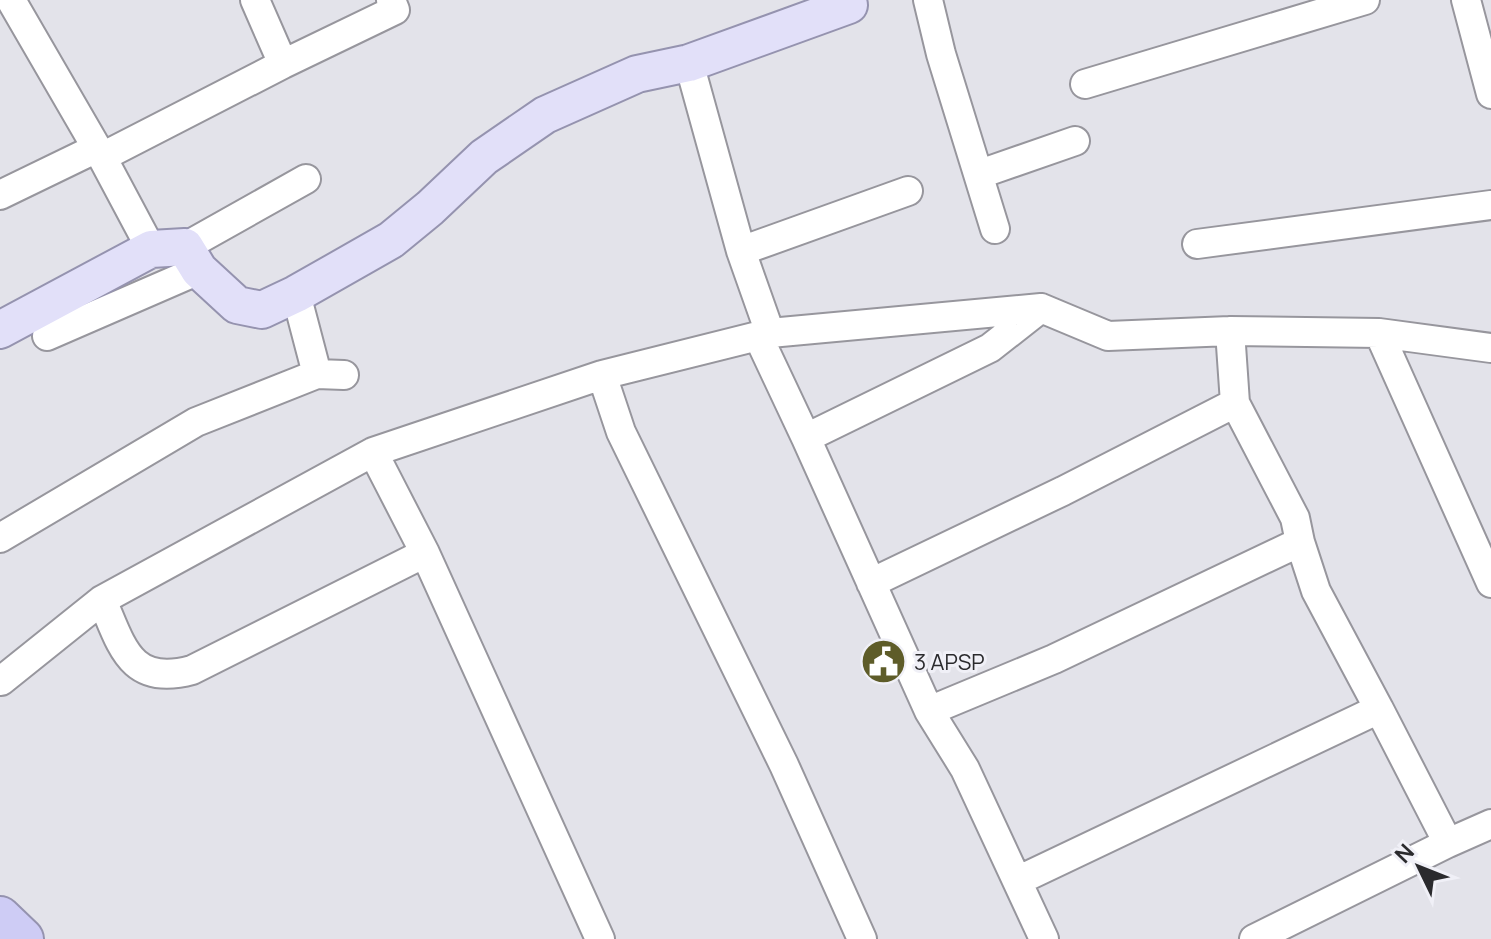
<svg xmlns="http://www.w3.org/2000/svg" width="1491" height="939" viewBox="0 0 1491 939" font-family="Manrope,sans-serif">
<rect width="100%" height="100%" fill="#e3e3ea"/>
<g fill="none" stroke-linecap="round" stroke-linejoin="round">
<defs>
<path id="minor" d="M11,0L102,157L151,249
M255,0L283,64
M928,0L941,54L995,229
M1466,0L1491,94
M689,63L741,251L770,333
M1085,84L1365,0
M102,157L283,64L395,10L391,0
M980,174L1075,141
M0,195L97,148
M1197,244L1491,205
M185,247L306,179
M741,251L908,191
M296,294L317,374
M1379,333L1491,583
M47,336L199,270
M758,336L806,438L990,348L1041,308
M602,375L621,432L784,765L862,939
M806,438L929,711L965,769L1044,939
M0,538L196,422L317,374L344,375
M871,583L1063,491L1235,403
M102,600C122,646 130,687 192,670L425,553
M1,681L102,600L373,452
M929,711L1054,659L1300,542L1295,518L1235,403L1230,331
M1448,843L1491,824
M1017,881L1379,709L1316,591L1300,542
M600,939L425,553L373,452L602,375L770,333L1041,308L1108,336L1230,331L1379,333L1491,348
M1254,939L1448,843L1379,709"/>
<path id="major" d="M0,330L151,249L185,247L199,270L237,305L262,310L296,294L391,240L430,208L484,157L545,115L637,74L689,63L849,5L847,0"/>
<path id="highway" d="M0,917L23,939"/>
</defs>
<use href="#minor" stroke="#97969d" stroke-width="32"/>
<use href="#major" stroke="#9593af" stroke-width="40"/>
<use href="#highway" stroke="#9593af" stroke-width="44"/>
<use href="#minor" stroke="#fff" stroke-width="28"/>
<use href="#major" stroke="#e2e0f9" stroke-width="36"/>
<use href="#highway" stroke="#ceccf5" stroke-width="40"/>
</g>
<defs>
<symbol id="civic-disc" viewBox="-11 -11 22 22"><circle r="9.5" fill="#5e5c29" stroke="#f0f0f7"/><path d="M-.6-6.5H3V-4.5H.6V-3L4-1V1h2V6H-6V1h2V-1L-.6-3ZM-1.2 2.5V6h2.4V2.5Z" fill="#fff"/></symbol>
</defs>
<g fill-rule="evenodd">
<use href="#civic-disc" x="858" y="636" width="51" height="51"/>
</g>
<g text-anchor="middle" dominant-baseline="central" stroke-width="6" stroke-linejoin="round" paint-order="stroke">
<g font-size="22" fill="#2a2a2d" stroke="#f0f0f7" text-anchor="start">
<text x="914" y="662">3 APSP</text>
</g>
</g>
<g transform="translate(1419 867) rotate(313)" stroke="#f0f0f7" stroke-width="6" paint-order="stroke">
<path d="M0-6L14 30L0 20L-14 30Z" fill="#2a2a2d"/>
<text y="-12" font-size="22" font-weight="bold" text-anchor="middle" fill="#2a2a2d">N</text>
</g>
</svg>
